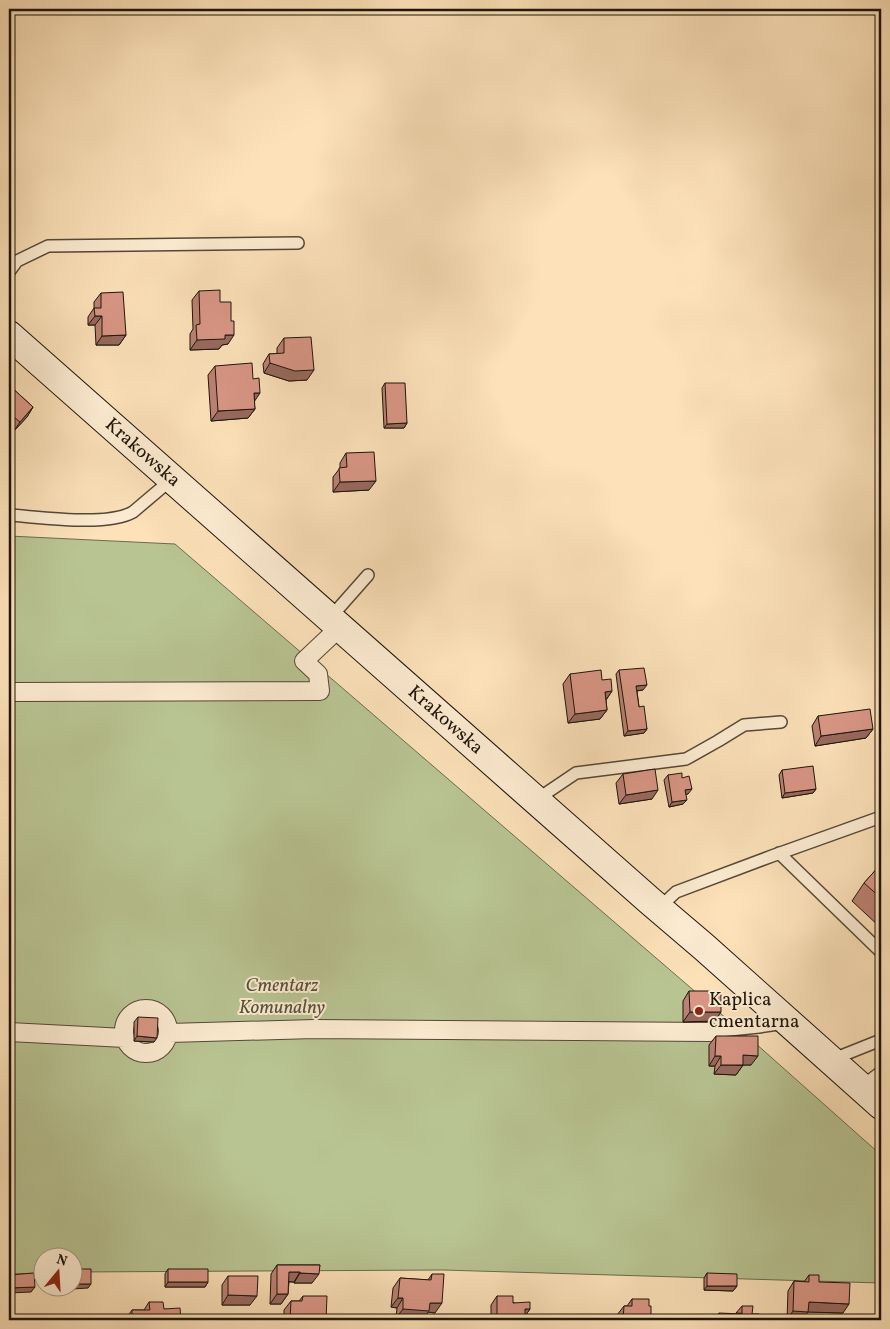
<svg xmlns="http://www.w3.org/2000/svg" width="890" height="1329" viewBox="0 0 890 1329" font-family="Vollkorn,serif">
<rect width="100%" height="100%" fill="#fce1b9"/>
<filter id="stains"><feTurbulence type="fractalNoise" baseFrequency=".004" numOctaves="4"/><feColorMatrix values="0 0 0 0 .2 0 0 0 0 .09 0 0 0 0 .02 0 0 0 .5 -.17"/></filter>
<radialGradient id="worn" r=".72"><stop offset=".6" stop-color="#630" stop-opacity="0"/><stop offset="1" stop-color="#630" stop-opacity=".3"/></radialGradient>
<path fill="#b9c493" stroke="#6b6c4e" d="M9,536L175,544L763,1050L881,1155V1283L443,1270L73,1272L72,1256H42V1273L9,1274Z"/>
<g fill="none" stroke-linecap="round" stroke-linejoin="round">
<defs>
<path id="service" d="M9,272L17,261L48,246L298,243
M9,515C40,517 107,527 133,512L172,479
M330,618L368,575
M536,800L576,773L686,759L718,741L744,725L781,722
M779,853L881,952
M659,908L676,892L772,856L881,817
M710,1032L759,1027L785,1023
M831,1060L881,1040
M861,1087L881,1072"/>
<path id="pedestrian" d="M9,692L320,691L318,674L304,661L340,627
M124 1031a22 22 0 1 1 44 0a22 22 0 1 1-44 0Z
M9,1032L125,1038
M169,1033L314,1029L710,1032"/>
<g id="secondary">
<path id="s1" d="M9,335L650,901L704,947L881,1105"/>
</g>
</defs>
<use href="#service" stroke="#554736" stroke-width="14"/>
<use href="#pedestrian" stroke="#554736" stroke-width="20"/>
<use href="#secondary" stroke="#1d140a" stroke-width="30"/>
<use href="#service" stroke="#fdecd2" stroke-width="11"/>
<use href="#pedestrian" stroke="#fdecd2" stroke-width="18"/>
<use href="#secondary" stroke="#fdecd2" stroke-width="28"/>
</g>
<path fill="#bb8173" stroke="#1d140a" d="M199,291L220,302L228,344L222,345L219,349L190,350V334L193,329L192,300Z
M101,293L126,335L119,345H96L95,325H88V317L94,308V302Z
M284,338L307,380L289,381L264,373L263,364L269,354H277V348Z
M215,366L254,402L255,409L248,418L211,421L208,375Z
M385,383L407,423L404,428H384L382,388Z
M9,385L33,407L27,417L13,432L9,428Z
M346,453L369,490L333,492V477L340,468V463Z
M619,670L643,690L637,691L639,707L647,729L644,733L624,736L616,674Z
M570,674L602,680L612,691L606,700L607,710L600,719L568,723L563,684Z
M818,716L873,729L866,738L815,746L812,726Z
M782,770L816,789L813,793L782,798L779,775Z
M623,774L652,799L619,804L616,783Z
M668,775L682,778L688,794H685L683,804L669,807L664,780Z
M881,864V928L852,901L864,883Z
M689,991L715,1021L683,1022V1001Z
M138,1017L154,1042L134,1041V1022Z
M716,1036L751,1065H743L736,1075L714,1074L715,1066H709V1045Z
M277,1265H320L312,1283H294V1282H289L288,1294L281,1304H270L271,1274Z
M168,1269L208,1282L205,1287H165V1274Z
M707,1273L737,1286L733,1291L704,1290V1278Z
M432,1274L435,1313L428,1312L396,1318L397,1308L391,1307L393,1288L400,1278L428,1280Z
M809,1275L819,1282L843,1313L808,1312L787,1320L788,1291L794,1281L804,1282Z
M228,1276L250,1305H222V1285Z
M303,1296L326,1320H284V1310L291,1301H299Z
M497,1296L530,1309L525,1316V1320H491V1305Z
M632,1299L649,1306L651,1320H617V1315L624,1306H627Z
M149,1302L164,1309L181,1320H125L132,1310H144Z
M742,1306L752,1314L736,1313Z
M719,1313V1320H714Z"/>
<path fill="#98695e" stroke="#1d140a" d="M95,316H102L95,325H88Z
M126,335L119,345H96L102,336Z
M225,335H234L228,344L222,345L219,349L190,350L197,340Z
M270,363L314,370L307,380L289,381L264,373Z
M254,393H260L254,402Z
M33,407L27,417L13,432L20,422Z
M255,409L248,418L211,421L218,411Z
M407,423L404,428H384L387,424Z
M376,481L369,490L333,492L340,482Z
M647,685L643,690L633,691L636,686Z
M612,691L606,700L605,692Z
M607,710L600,719L568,723L575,714Z
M647,729L644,733L624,736L628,731Z
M873,729L866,738L815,746L821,736Z
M692,789L688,794L681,795L685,790Z
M816,789L813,793L782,798L785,793Z
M658,790L652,799L619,804L626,795Z
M687,800L683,804L669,807L672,802Z
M690,1012H721L715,1021L683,1022Z
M137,1036L157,1038L154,1042L134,1041Z
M743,1055L758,1056L751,1065H736Z
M715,1056H721L715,1066H709Z
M721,1065H743L736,1075L714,1074Z
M289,1272H300L294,1282L282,1281Z
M300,1273L319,1274L312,1283H294Z
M168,1282H208L205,1287H165Z
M72,1284H91L88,1288L57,1290L59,1286H72Z
M707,1286H737L733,1291L704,1290Z
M35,1287L31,1292L9,1293V1288Z
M277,1294H288L281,1304H270Z
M228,1295L257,1296L250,1305H222Z
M398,1298H403L397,1308L391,1307Z
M809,1302L849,1304L843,1313L808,1312L802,1320H787L793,1311Z
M430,1303H442L435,1313L428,1312L423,1320L396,1318L403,1309Z
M525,1309H530L523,1319Z"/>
<path fill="#d99686" stroke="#1d140a" d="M220,290V302H231V321H234V335H225V339L197,340L196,325L200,324L199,291Z
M123,292L126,335L102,336V316H95L94,308H101V293Z
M311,337L314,370L295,371L270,363L269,354L284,353V338Z
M252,363L253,379L259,378L260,393H254L255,409L218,411L215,366Z
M385,383H405L407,423L387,424Z
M9,385L33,407L20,422L9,413Z
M374,452L376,481L340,482L339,468L347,467L346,453Z
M644,668L647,685L636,686L639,707L644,706L647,729L628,731L619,670Z
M601,670L602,680L611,679L612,691L605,692L607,710L575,714L570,674Z
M870,709L873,729L821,736L818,716Z
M813,766L816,789L785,793L782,770Z
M655,769L658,790L626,795L623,774Z
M682,773V778L689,776L692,789L685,790L687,800L672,802L668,775Z
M881,864V898L864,883Z
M689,991H721V1012H690Z
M138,1017L158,1018L157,1038L137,1036Z
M716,1036H758V1056L743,1055V1065H721V1056H715Z
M277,1265H320L319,1274L300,1273V1272H289L288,1294H277Z
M72,1269H91V1284H72Z
M168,1269H208V1282H168Z
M34,1273L35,1287L9,1288V1275Z
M707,1273L737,1274V1286H707Z
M432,1274H444L442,1303H430L429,1311L403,1309V1298H398L400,1278L431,1280Z
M809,1275H819V1282L850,1283L849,1304L809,1302L808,1312L793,1311L794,1281L809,1282Z
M228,1276H258L257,1296L228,1295Z
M303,1296H327L326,1320H290L291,1301H302Z
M497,1296H513V1303L530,1302V1309H525V1320H497Z
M632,1299H649V1306H651V1320H623L624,1306H632Z
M149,1302H163L164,1309L180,1308L181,1320H132V1310H150Z
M742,1306H753L752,1314H759V1320H719V1313L742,1314Z"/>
<circle fill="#8f2418" stroke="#fdecd2" stroke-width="2" cx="699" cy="1011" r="5"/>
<g text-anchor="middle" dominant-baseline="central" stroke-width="4" stroke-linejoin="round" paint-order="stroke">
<g font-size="19" fill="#1d140a" stroke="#fdecd2">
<text stroke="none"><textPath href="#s1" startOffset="178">Krakowska</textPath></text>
<text stroke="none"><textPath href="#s1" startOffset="582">Krakowska</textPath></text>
</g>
<g font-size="19" font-style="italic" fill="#54523a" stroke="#fdecd2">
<text x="282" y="986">Cmentarz<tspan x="282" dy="22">Komunalny</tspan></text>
</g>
<g font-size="19" fill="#1d140a" stroke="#fdecd2" text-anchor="start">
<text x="709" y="1000">Kaplica<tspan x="709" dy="22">cmentarna</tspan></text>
</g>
</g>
<rect width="890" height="1329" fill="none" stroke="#fce1b9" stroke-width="30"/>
<rect x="10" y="10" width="870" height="1309" fill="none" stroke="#1d140a" stroke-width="2.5"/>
<rect x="15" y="15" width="860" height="1299" fill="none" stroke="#1d140a"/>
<g transform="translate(58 1272) rotate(18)"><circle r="24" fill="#fdecd2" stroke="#a39682"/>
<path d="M0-4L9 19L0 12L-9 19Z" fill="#8f2418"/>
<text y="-8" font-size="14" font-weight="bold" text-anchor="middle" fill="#1d140a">N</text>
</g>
<rect width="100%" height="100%" filter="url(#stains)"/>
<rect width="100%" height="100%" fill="url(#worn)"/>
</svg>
